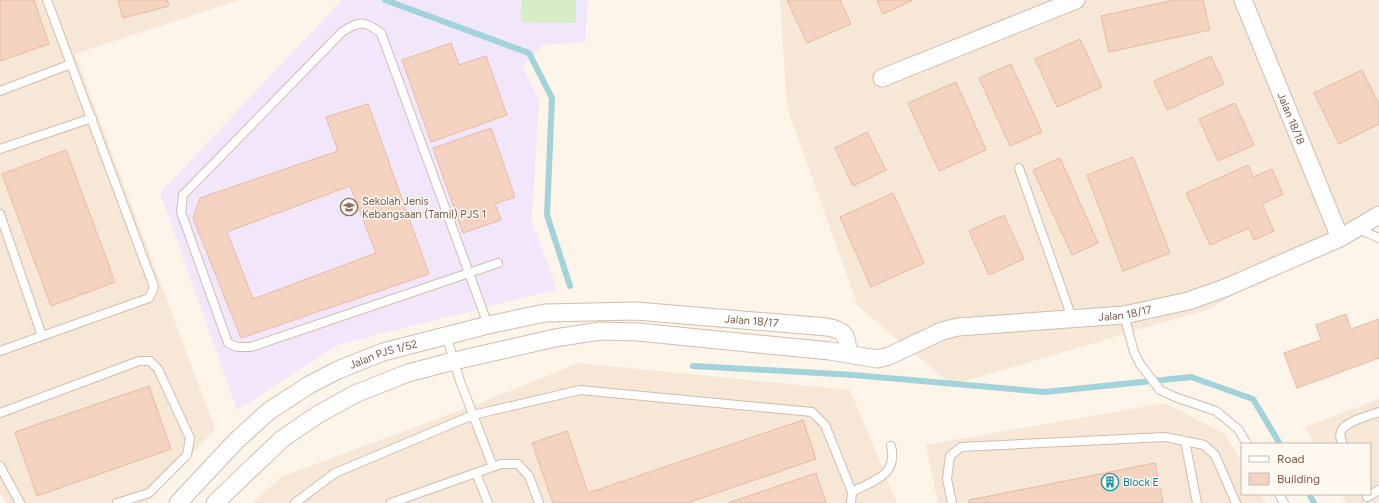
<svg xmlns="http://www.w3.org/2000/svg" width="1379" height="503" viewBox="0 0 1379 503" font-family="Figtree,sans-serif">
<rect width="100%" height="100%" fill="#fdf5e9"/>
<path fill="#f6e7d7" d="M0,0H239L75,54L215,429L147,503H7L0,494Z
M780,0H1379V211L1209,309L952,385L858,306L787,107Z
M579,363L850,390L897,503H252L283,476L475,405Z
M1379,399V503H1346L1341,494H1370V444H1315L1305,427Z
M1165,403L1225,434L1242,463V494H1260L1266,503H938L926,445Z"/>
<path fill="#f2e6fa" d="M342,0H588L585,42L543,45L522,66L539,100L532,221L557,289L338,345L237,410L160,193Z"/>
<path fill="#d7edc6" d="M522,0H576V23L521,22Z"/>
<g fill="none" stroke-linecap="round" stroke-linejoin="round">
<path stroke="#a2d3db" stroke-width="6" d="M385,0L529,53L552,98L547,215L570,286
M693,366L854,375L1045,392L1191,377L1253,399L1280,444
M1309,494L1314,503"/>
</g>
<path fill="#f4d4c0" stroke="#e8b99f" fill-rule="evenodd" d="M0,0H34L49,44L0,61Z
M118,0H167L169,6L123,18Z
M787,0H840L851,24L807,43Z
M877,0H913L883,14Z
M1174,0H1203L1210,30L1109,52L1101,16Z
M1080,39L1102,87L1057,107L1035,59Z
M451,43L459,65L486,56L507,115L431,142L402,60Z
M1211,56L1224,84L1167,110L1154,81Z
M1011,64L1042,132L1010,146L979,78Z
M1362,70L1379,104V124L1339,144L1314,93Z
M956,82L986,150L939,171L908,103Z
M1235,103L1254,145L1218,161L1199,119Z
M368,104L429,274L241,338L193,218L200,198L338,151L326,117ZM350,186L376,253L253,299L227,232Z
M491,128L515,197L495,204L501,220L463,233L433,148Z
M867,132L886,170L853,186L835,148Z
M66,150L115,282L51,306L2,174Z
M1133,157L1170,253L1123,271L1087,175Z
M1060,158L1098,243L1072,255L1033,170Z
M1248,165L1253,177L1272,169L1283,194L1262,204L1274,231L1254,240L1249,228L1210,245L1186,193Z
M893,193L924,263L871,287L840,217Z
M1004,215L1024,259L989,275L969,231Z
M1346,314L1351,329L1379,319V358L1297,388L1284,353L1321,340L1316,325Z
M149,386L171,449L37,496L15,432Z
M803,420L816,459L687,503H553L532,443L567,431L588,493Z
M1155,463L1163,503H969V500Z
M816,473L826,503H728Z"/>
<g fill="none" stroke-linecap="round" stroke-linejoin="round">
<defs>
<path id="lane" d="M0,91L71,64
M0,149L92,118
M1019,168L1072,318
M0,214L42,336
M1358,229L1379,238
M1124,315L1134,352L1140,364L1160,390L1175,397L1216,411L1238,429L1247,444
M488,325L469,273L381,33C364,20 359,21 342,32L183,195L181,212L228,343L237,347H251L469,273L498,263
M446,335L460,381L493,467
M0,351L149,298L154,287L47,0
M0,413L139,361H150L158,369L190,438L187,455L149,493L117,503
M1185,441L1204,445L1215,455L1236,503
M1343,444C1341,440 1339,436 1341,431C1346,421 1368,416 1379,412
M0,466L20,503
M476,473L488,503
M852,492C874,480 898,476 891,446
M1279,494L1284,503
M1367,497L1379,490
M295,503L335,473L473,415L580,390L812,412L825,425L852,492L851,503
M391,503L501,464H518L529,476L539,503
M952,503L947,479L950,456L961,447L1165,437L1185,441L1197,503"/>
<g id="street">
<path id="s1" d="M1243,0L1340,238"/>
<path d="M882,78L1076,0"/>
<path id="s2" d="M178,503L236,441L269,411L309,385L338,370L383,352L488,325L545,313L636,311L827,327C844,330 849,336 847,354"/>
<path id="s3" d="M215,503L282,439L317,415L355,394L408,373L454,361L555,338L600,331L638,332L758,344L830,351L877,359L889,356L942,331L958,327L1124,315L1188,301L1225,288L1340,238L1379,215"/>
</g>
</defs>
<use href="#lane" stroke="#d1bdae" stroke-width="10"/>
<use href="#street" stroke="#d1bdae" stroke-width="19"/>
<use href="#lane" stroke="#fff" stroke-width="8"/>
<use href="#street" stroke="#fff" stroke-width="17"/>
</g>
<defs>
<symbol id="school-ring" viewBox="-11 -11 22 22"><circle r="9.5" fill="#fff9f1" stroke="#8d6e63" stroke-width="1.5"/><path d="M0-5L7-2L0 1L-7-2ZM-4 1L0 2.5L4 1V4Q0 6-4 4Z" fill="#8d6e63"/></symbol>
<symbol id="building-ring" viewBox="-11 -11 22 22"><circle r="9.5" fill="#fff9f1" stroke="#0f9aa8" stroke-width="1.5"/><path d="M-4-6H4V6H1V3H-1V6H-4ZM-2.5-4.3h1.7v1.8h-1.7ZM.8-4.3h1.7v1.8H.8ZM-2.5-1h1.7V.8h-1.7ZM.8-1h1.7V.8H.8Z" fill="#0f9aa8"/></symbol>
</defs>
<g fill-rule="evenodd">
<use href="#school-ring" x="339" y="197" width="20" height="20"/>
<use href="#building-ring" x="1100" y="472" width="20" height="20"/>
</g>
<g text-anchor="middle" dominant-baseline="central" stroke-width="3" stroke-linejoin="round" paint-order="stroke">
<g font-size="11" fill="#7a5b4b" stroke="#fff9f1">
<text stroke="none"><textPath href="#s1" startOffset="128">Jalan 18/18</textPath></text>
<text stroke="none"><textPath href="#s3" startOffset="966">Jalan 18/17</textPath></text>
<text stroke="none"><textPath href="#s2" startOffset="632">Jalan 18/17</textPath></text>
<text stroke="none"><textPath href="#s2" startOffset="258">Jalan PJS 1/52</textPath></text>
</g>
<g font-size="11" fill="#785e54" stroke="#fff9f1" text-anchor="start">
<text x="362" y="201">Sekolah Jenis<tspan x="362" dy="13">Kebangsaan (Tamil) PJS 1</tspan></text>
</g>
<g font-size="11" fill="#0d838f" stroke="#fff9f1" text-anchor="start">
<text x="1123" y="482">Block E</text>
</g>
</g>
<rect x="1241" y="443" width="130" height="52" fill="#fff9f1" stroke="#cabaaf"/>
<rect x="1249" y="456" width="20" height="6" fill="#ffffff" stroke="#cabaaf"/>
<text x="1277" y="463" font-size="12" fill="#7a5b4b">Road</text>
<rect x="1249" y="473" width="20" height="12" fill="#f4d4c0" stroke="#cabaaf"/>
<text x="1277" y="483" font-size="12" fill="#7a5b4b">Building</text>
</svg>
